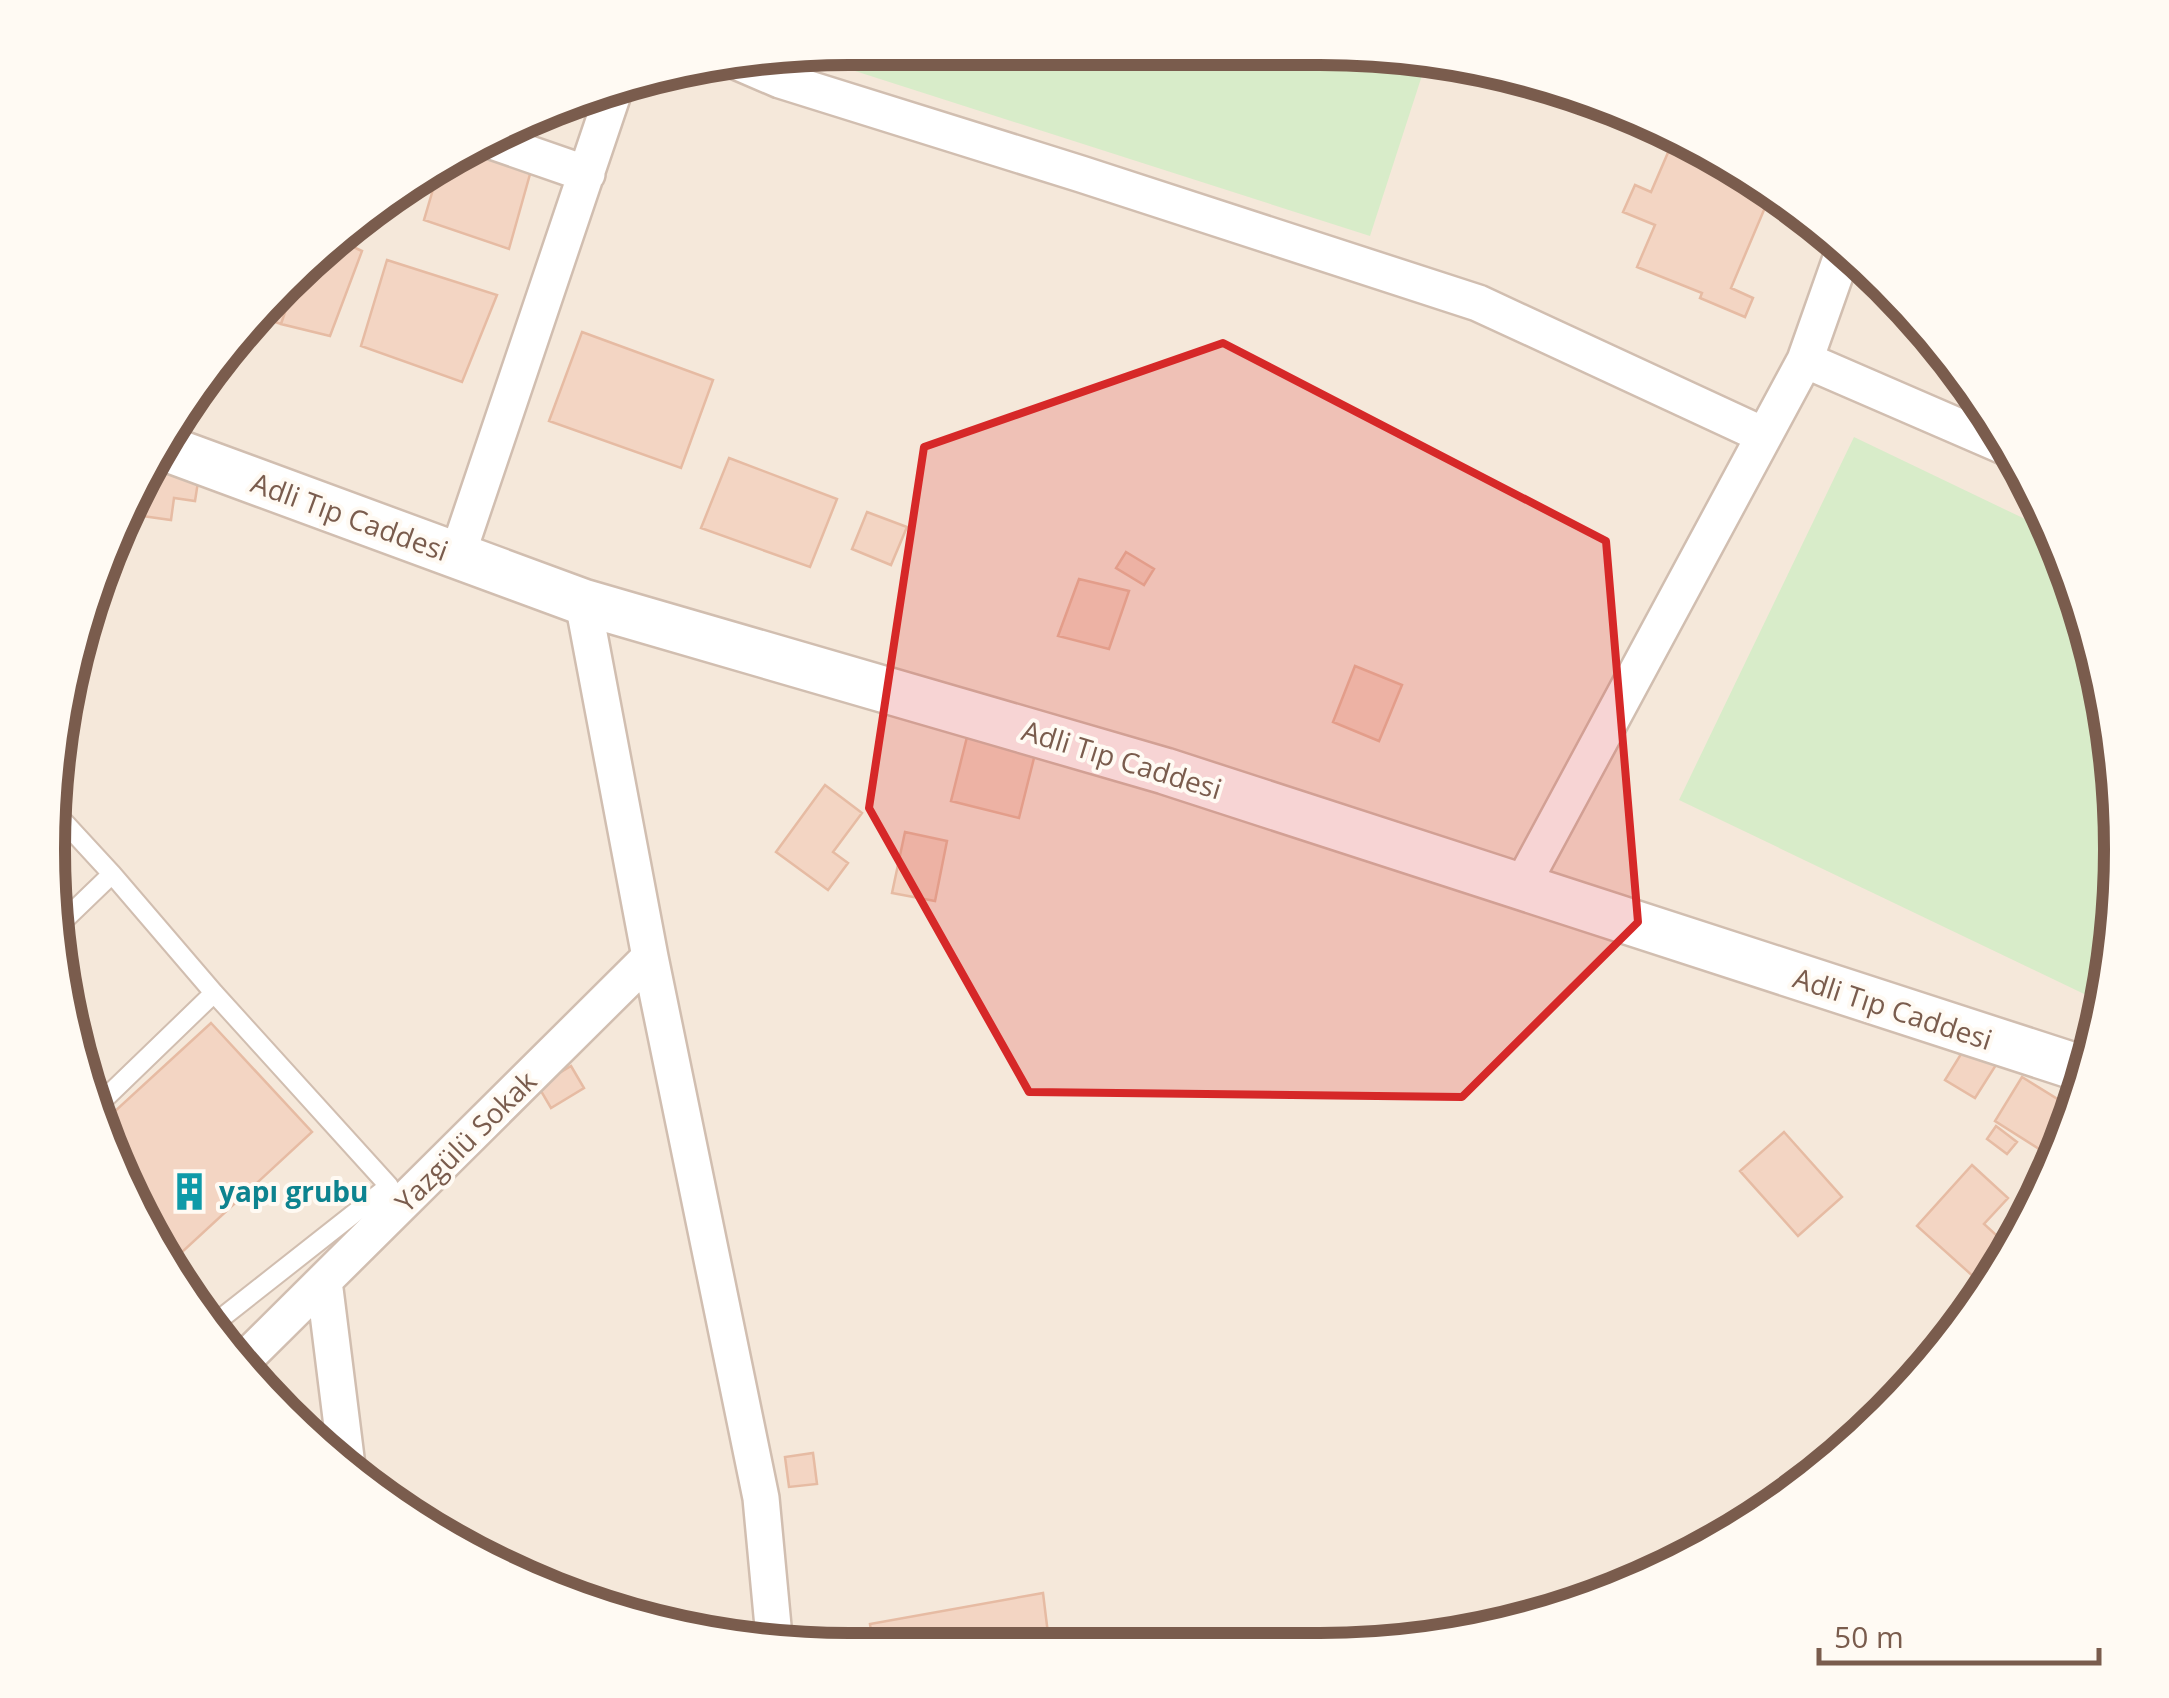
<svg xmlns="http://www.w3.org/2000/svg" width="2169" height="1698" viewBox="0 0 2169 1698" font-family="'Open Sans',sans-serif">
<rect width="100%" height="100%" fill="#fdf6ec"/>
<path fill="#f5e8da" d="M849,48L1372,49L1578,90L1721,155L1848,246L2014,448L2079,591L2115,744L2120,901L2094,1056L2039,1203L1956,1336L1849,1451L1721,1543L1577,1608L1373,1649L693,1635L543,1590L403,1515L247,1378L155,1250L75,1057L48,850L75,642L155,449L282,283L448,155L641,75Z"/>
<path fill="#d8ecc9" d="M849,48L1372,49L1427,60L1370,236L802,54Z
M1854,437L2052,532L2079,591L2115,744L2120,901L2103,1003L1679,800Z"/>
<path fill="#f3d5c3" stroke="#e6bba3" stroke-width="2.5" d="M1676,134L1721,155L1772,191L1731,288L1753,298L1745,317L1700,298L1702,293L1637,267L1655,225L1623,212L1635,185L1651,192Z
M473,145L532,167L509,249L424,220L442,159Z
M338,240L362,251L330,336L281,324L300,268Z
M387,260L497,295L462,382L361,346Z
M300,268L281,324L256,316L282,283Z
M582,332L713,380L681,468L549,421Z
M729,458L837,499L810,567L701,528Z
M149,462L200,469L195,501L174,498L171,520L128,514Z
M867,512L907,527L891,565L852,549Z
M1126,552L1154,569L1144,585L1116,568Z
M1079,579L1129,591L1109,649L1058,636Z
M1355,666L1402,685L1379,741L1333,722Z
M968,733L1036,750L1019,818L951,801Z
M825,785L862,813L833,852L848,863L828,890L776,852Z
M51,824L68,841L49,859L48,850Z
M905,832L947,841L935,901L892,893Z
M211,1023L312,1132L167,1266L155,1250L102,1123Z
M1966,1046L1996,1065L1975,1098L1945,1080Z
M571,1066L584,1088L551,1108L538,1086Z
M2022,1077L2072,1108L2044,1152L1995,1121Z
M1996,1126L2017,1142L2007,1154L1987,1139Z
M1784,1132L1842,1197L1798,1236L1740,1171Z
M1972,1165L2008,1198L1984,1224L2006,1244L1975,1278L1917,1226Z
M813,1453L817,1484L789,1487L785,1457Z
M1043,1593L1049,1642L872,1639L870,1624Z"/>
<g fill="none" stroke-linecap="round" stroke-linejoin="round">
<defs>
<path id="service" d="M53,810L112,874L214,993L389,1186L210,1327
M58,926L112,874
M96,1107L214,993"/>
<path id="minor" d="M738,62L780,80L1081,174L1478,303L1763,435
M486,139L587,174
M1805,360L2015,451
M457,556L616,85
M583,602L650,957L761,1498L774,1637
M1521,887L1805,360L1846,244
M324,1281L347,1466
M238,1366L650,957"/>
<path id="tertiary" d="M157,445L583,602L1165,771L2089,1071"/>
</defs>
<use href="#service" stroke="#d1beb0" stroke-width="22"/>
<use href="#minor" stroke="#d1beb0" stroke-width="40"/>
<use href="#tertiary" stroke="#d1beb0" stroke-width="50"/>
<use href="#service" stroke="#fff" stroke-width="18"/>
<use href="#minor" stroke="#fff" stroke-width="35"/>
<use href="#tertiary" stroke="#fff" stroke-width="45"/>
</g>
<path fill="#d62828" fill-opacity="0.2" stroke="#d62828" stroke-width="8" stroke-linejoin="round" d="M1223,343L1606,541L1638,922L1462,1097L1029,1092L869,808L924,447Z"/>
<defs>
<symbol id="building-bare" viewBox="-9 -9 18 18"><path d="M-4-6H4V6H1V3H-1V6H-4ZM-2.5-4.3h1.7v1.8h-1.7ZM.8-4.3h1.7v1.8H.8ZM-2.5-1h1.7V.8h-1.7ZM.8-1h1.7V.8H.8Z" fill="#0f9aa8" stroke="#fffaf3" stroke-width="2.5" paint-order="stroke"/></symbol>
</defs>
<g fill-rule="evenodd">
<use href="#building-bare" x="162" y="1164" width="55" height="55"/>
</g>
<g text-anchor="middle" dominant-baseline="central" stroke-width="8" stroke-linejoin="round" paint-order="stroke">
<g font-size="28" fill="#7a5c4d" stroke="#fffaf3">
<text transform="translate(350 516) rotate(20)">Adli Tıp Caddesi</text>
<text transform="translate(1122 759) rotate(17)">Adli Tıp Caddesi</text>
<text transform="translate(1893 1008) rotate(18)">Adli Tıp Caddesi</text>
<text transform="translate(465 1141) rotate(-45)">Yazgülü Sokak</text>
</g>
<g font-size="28" font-weight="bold" fill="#0d838f" stroke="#fffaf3" text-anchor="start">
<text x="219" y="1191">yapı grubu</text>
</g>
</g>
<path d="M0 0H2169V1698H0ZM849 65H1320A784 784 0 0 1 2104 849V849A784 784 0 0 1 1320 1633H849A784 784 0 0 1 65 849V849A784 784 0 0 1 849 65Z" fill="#fffaf3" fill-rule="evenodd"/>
<path fill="none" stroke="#7a5c4d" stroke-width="12" d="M849 65H1320A784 784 0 0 1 2104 849V849A784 784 0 0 1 1320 1633H849A784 784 0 0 1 65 849V849A784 784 0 0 1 849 65Z"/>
<path d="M1819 1648v15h280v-15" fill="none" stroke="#7a5c4d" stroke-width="5"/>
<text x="1834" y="1648" font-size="30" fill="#7a5c4d" stroke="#fffaf3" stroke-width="8" paint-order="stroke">50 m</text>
</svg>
